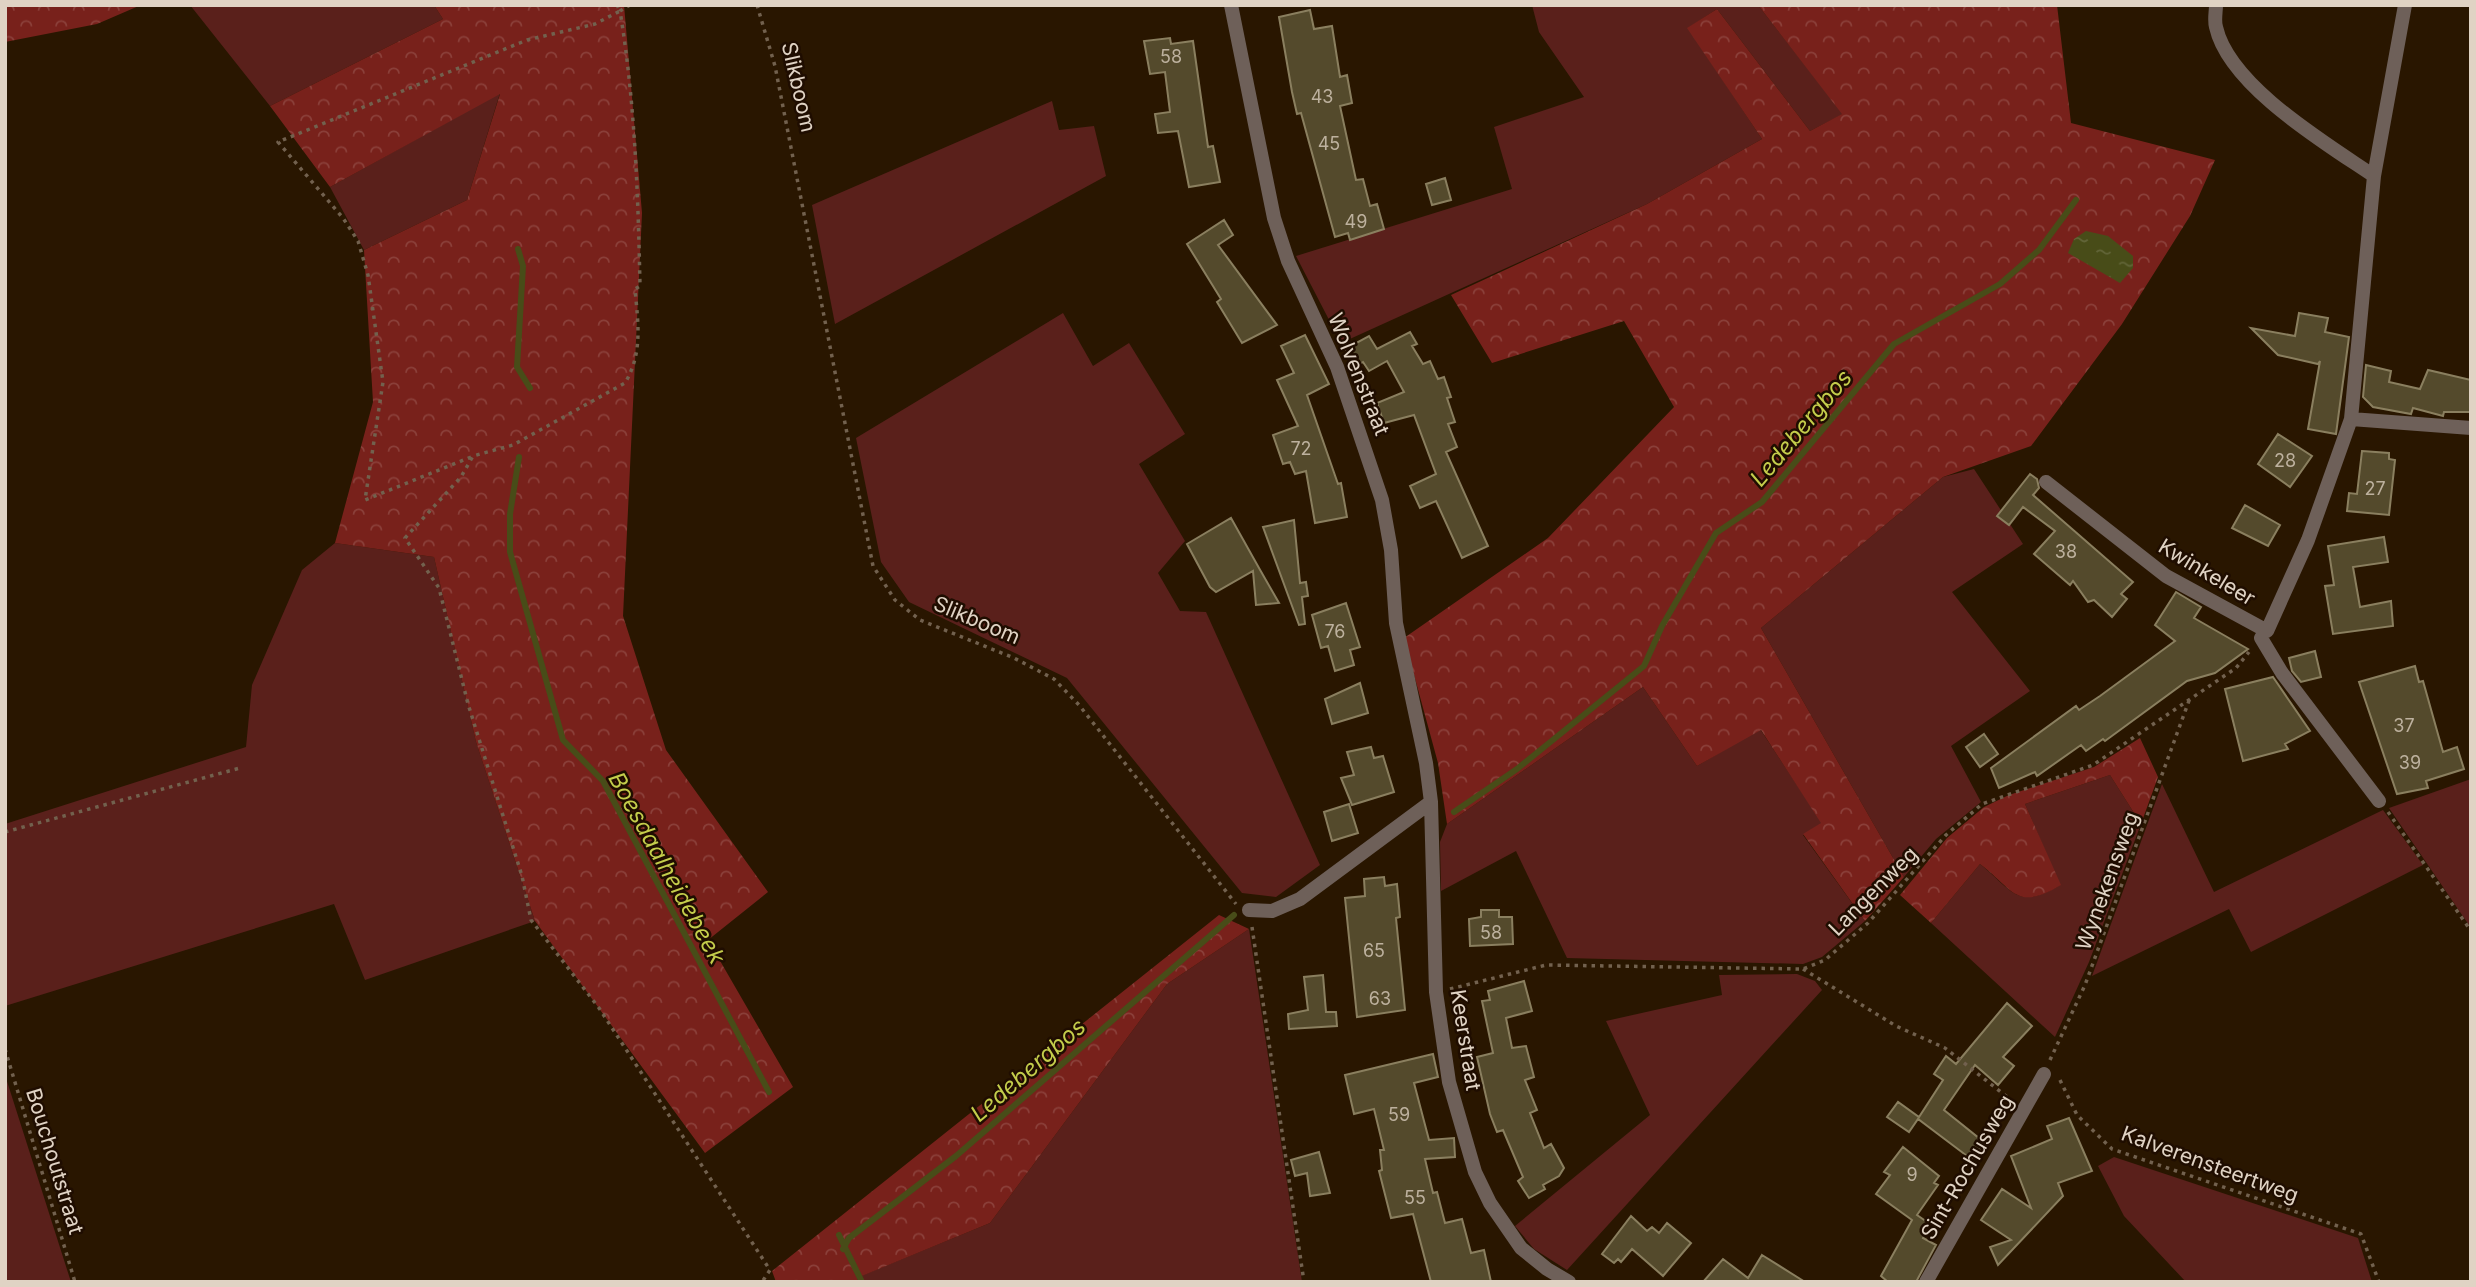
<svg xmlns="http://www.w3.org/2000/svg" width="2476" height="1287" viewBox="0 0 2476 1287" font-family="Inter,sans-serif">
<defs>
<pattern id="forest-crowns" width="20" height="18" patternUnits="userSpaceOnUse" patternTransform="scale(1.75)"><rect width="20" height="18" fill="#78211b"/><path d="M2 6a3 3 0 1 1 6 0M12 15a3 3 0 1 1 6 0" fill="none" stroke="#8b403a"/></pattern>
<pattern id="water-ripples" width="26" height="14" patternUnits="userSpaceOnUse" patternTransform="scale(1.75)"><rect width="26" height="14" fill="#484c18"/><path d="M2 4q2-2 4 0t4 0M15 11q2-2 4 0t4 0" fill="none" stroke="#626538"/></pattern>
</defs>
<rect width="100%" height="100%" fill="#291600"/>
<path fill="#5a201b" d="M190,5H434L443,19L270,106Z
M1532,5H1758L1843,114L1810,131L1717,9L1688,28L1762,139L1647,204L1341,343L1296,256L1512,189L1494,127L1584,97L1539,32Z
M500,93L467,200L364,250L330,187Z
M1052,101L1059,130L1094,126L1106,176L835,324L812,205Z
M1063,313L1093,366L1129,343L1185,434L1139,464L1185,541L1158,573L1180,611L1206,612L1320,865L1276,897L1242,893L1067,678L909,602L881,562L856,438Z
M1974,469L2023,544L1952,592L2030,691L1951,746L1981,802L1936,839L1904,877L1761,628L1943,477Z
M335,543L434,557L476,742L535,921L365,980L334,904L5,1006V824L246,747L252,685L302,570Z
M1643,687L1697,766L1760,729L1822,823L1803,835L1865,921L1822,957L1803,964L1567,958L1516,851L1441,891L1440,842L1447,824Z
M2110,775L2141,824L2089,962L2055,1037L1931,923L1980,864C2013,891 2017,911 2060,885L2025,804Z
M2471,779V928L2389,808Z
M2162,784L2214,892L2383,810L2423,865L2251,952L2229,909L2092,976Z
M1249,929L1302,1282H858L856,1278L990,1223L1167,984Z
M1797,974L1815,981L1822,990L1567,1270L1534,1249L1515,1226L1650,1115L1606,1021L1722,995L1719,975Z
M5,1075L71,1282H5Z
M2114,1157L2358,1238L2372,1282H2186L2124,1216L2098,1166Z"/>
<path fill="url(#forest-crowns)" d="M5,5H141L97,24L5,42Z
M434,5H624L642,213L623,616L666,750L768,892L708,940L793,1087L705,1153L535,921L476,742L434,557L335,543L373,402L364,250L467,200L500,94L330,187L270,106L443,19Z
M1758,5H2057L2071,123L2215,160L2190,216L2122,324L2031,446L1943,477L1761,628L1904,877L1865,921L1803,834L1821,823L1761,730L1697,766L1643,687L1447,824L1438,763L1404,638L1548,538L1674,407L1624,321L1492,363L1451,295L1647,204L1762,139L1687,28L1717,9L1810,131L1842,114Z
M2140,738L2158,777L2141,824L2110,775L2025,804L2061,885C2016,912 2014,890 1980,864L1931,923L1900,895L1947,838L1984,807L2009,795L2094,767Z
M1219,915L1249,929L1167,984L990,1223L857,1278L858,1282H776L772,1271Z"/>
<path fill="url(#water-ripples)" d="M2086,231L2108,236L2133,256V268L2120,283L2068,253L2074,239Z"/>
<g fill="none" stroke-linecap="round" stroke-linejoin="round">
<path stroke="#484c18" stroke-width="6" d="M518,249L523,266L517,367L530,388
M519,457L510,514V552L563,740L603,781L769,1092
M1454,812L1517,769L1644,666L1662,626L1716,533L1762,502L1894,344L2000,284L2039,250L2076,200
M839,1235L862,1282
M843,1249L849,1238L956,1156L1234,915"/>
</g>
<path fill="#544a2c" stroke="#8a7f5f" stroke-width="2" d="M1310,10L1314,29L1332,26L1340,77L1347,75L1352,103L1340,106L1356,180L1363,179L1370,206L1377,204L1384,229L1350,240L1348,233L1335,237L1301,113L1297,114L1292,92L1279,17Z
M1170,38L1171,44L1193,41L1208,147L1213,146L1220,182L1189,187L1178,131L1158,133L1155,114L1170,112L1165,72L1150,74L1144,41Z
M1445,178L1451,200L1432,205L1426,184Z
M1224,220L1233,235L1218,245L1277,325L1242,343L1217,302L1221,299L1187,244Z
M2299,313L2328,318L2325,332L2349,337L2336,434L2308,429L2320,361L2318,364L2278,355L2251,328L2295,336Z
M1410,332L1417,344L1412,346L1423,364L1430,361L1438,379L1444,377L1451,397L1447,398L1455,422L1448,424L1457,447L1446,452L1488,546L1462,558L1436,501L1420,508L1410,486L1436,474L1414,415L1384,423L1377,403L1404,392L1387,361L1369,371L1363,362L1356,366L1345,349L1369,336L1377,349Z
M1305,335L1329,384L1307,395L1338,484L1341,483L1347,517L1315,523L1306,471L1295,474L1290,462L1283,464L1273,435L1298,426L1277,380L1294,373L1281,346Z
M2366,365L2391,371L2389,382L2420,389L2428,370L2471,380V412H2444L2443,416L2413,408L2411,414L2373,407L2363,397Z
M2278,434L2312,456L2290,487L2258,464Z
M2362,451L2389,453V459L2395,460L2389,515L2347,511L2349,493L2357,494Z
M2030,474L2037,479L2039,488L2033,495L2133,582L2121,594L2127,599L2112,617L2094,600L2088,602L2073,581L2070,585L2034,554L2055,531L2023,507L2009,525L1997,516Z
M2245,505L2280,525L2268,546L2232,528Z
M1231,518L1259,568L1279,603L1256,605L1253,571L1216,592L1210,587L1187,544Z
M1294,520L1300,583L1306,582L1308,596L1302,597L1305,624L1299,625L1263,527Z
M2384,537L2388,562L2353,567L2360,607L2391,601L2393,626L2333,634L2325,586L2334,585L2328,546Z
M2176,592L2201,607L2194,618L2248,649L2215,673L2187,681L2105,741L2103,739L2086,751L2081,745L2037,776L2035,772L1999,788L1991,768L2076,706L2079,710L2100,696L2175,641L2155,625Z
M1346,603L1360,647L1350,650L1354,665L1335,671L1328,646L1321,648L1312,615Z
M2315,651L2321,677L2301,682L2292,671L2289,658Z
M2415,666L2419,682L2423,681L2443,752L2457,747L2464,769L2426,781L2428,788L2397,794L2359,682Z
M2273,677L2310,731L2285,744L2288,749L2243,761L2225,689Z
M1360,683L1368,713L1332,724L1325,699Z
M1984,734L1998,754L1980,767L1966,747Z
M1371,747L1374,758L1383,756L1394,792L1352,805L1341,778L1354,775L1347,752Z
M1349,804L1358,833L1332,841L1324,812Z
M1384,877L1385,886L1397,884L1400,917L1396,918L1405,1010L1357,1017L1345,898L1365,896L1364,879Z
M1481,910H1499V917H1512L1513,944L1470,946L1469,919L1481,917Z
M1323,975L1326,1012H1336L1337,1026L1289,1029L1288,1014L1308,1010L1304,977Z
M1524,981L1532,1011L1506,1018L1512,1048L1526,1046L1534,1077L1525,1080L1537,1110L1530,1113L1544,1148L1551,1144L1564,1168L1559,1176L1543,1185L1545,1189L1529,1198L1518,1181L1523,1177L1503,1130L1497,1132L1490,1114L1477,1057L1493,1053L1482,1001L1490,1000L1488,991Z
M2007,1003L2032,1026L2003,1057L2014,1066L1998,1085L1975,1065L1944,1110L1985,1143L1971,1159L1918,1119L1909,1132L1887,1117L1898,1102L1919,1117L1943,1080L1934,1074L1946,1056L1956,1064Z
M1433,1054L1438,1077L1414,1083L1429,1140L1454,1138L1455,1157L1425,1159L1433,1193L1437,1192L1445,1223L1462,1219L1471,1253L1484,1250L1491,1282H1431L1413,1214L1391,1218L1379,1171L1382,1170L1380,1150H1384L1374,1109L1354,1114L1345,1075Z
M2069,1118L2092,1171L2058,1183L2063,1196L1998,1265L1990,1247L2011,1240L1981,1220L2002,1189L2031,1208L2011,1156L2052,1139L2047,1126Z
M1903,1147L1939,1176L1934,1183L1938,1185L1917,1215L1930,1224L1923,1238L1936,1245L1916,1282H1888L1881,1276L1912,1220L1876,1194L1890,1175L1884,1172Z
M1319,1152L1330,1193L1310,1196L1307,1173L1295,1176L1291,1160Z
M1631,1216L1647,1231L1652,1227L1659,1233L1667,1223L1691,1243L1663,1276L1632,1249L1621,1262L1618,1259L1614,1263L1602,1254Z
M1762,1255L1805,1282H1703L1723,1259L1748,1278Z"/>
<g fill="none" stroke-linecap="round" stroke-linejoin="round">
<path stroke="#72614e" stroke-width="3.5" stroke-dasharray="3.5 5" stroke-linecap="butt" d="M630,5L620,11C635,102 638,193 640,286L635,289C638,323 643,353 625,383L513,445L473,456L461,477L405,538L439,588L468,704L522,876L531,920L599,1008L770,1270L762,1282
M757,5L775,66L873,566L895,600L920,620L1014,658L1054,679L1079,705L1236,904
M471,457L365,500L383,382L368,275L358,241L343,218L278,142L527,40L595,24L620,11L617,5
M2388,812L2471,931
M5,832L240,768
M1252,927L1304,1282
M1803,969L1896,1026L1945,1048L2011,1100
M1450,989L1546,965L1803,969L1825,960L1868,923L1946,835L1982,804L2093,765L2236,668L2249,652
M5,1049L75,1282
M2050,1060L2085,985L2190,698
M2060,1080L2077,1115L2112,1149L2361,1234L2379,1282"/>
<path stroke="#6e6059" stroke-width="14" d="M1231,5L1274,218L1288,261L1337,367L1382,500L1391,550L1396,623L1426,763L1431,802L1436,992L1449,1082L1475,1172L1490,1203L1521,1248L1547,1269L1569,1282
M2216,5C2216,12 2214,20 2216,27C2229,86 2327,144 2374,176
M2351,419L2471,428
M2046,482L2166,576L2267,631L2308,540L2351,419L2374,176L2405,5
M2261,638L2282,673L2379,801
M1249,910L1272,911L1300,899L1431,802
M1926,1282L2044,1074"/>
</g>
<g text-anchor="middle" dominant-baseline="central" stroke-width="5" stroke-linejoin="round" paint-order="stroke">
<g font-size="18" fill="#bdb19e">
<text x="1171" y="56">58</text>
<text x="1322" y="96">43</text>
<text x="1329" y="143">45</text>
<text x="1356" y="221">49</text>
<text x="1301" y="448">72</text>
<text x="2285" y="460">28</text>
<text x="2375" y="488">27</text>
<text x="2066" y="551">38</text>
<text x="1335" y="631">76</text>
<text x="2404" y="725">37</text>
<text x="2410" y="762">39</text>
<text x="1491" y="932">58</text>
<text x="1374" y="950">65</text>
<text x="1380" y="998">63</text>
<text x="1399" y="1114">59</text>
<text x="1912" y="1174">9</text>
<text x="1415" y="1197">55</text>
</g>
<g font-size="21" fill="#e0d3c4" stroke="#1f0d00">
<text transform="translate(799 87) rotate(77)">Slikboom</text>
<text transform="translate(1359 374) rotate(68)">Wolvenstraat</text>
<text transform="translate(2207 572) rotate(31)">Kwinkeleer</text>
<text transform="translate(977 620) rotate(23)">Slikboom</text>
<text transform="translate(2107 881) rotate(-70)">Wynekensweg</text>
<text transform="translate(1873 891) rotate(-45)">Langenweg</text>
<text transform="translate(1466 1040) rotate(81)">Keerstraat</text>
<text transform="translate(55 1161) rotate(73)">Bouchoutstraat</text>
<text transform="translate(2210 1164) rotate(20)">Kalverensteertweg</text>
<text transform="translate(1967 1167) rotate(-60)">Sint-Rochusweg</text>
</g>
<g font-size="23" font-style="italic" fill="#c4cd4b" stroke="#1f0d00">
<text transform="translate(1801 428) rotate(-50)">Ledebergbos</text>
<text transform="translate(667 868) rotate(61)">Boesdaalheidebeek</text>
<text transform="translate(1028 1070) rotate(-41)">Ledebergbos</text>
</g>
</g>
<rect width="2476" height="1287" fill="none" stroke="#e0d3c4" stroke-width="14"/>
</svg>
